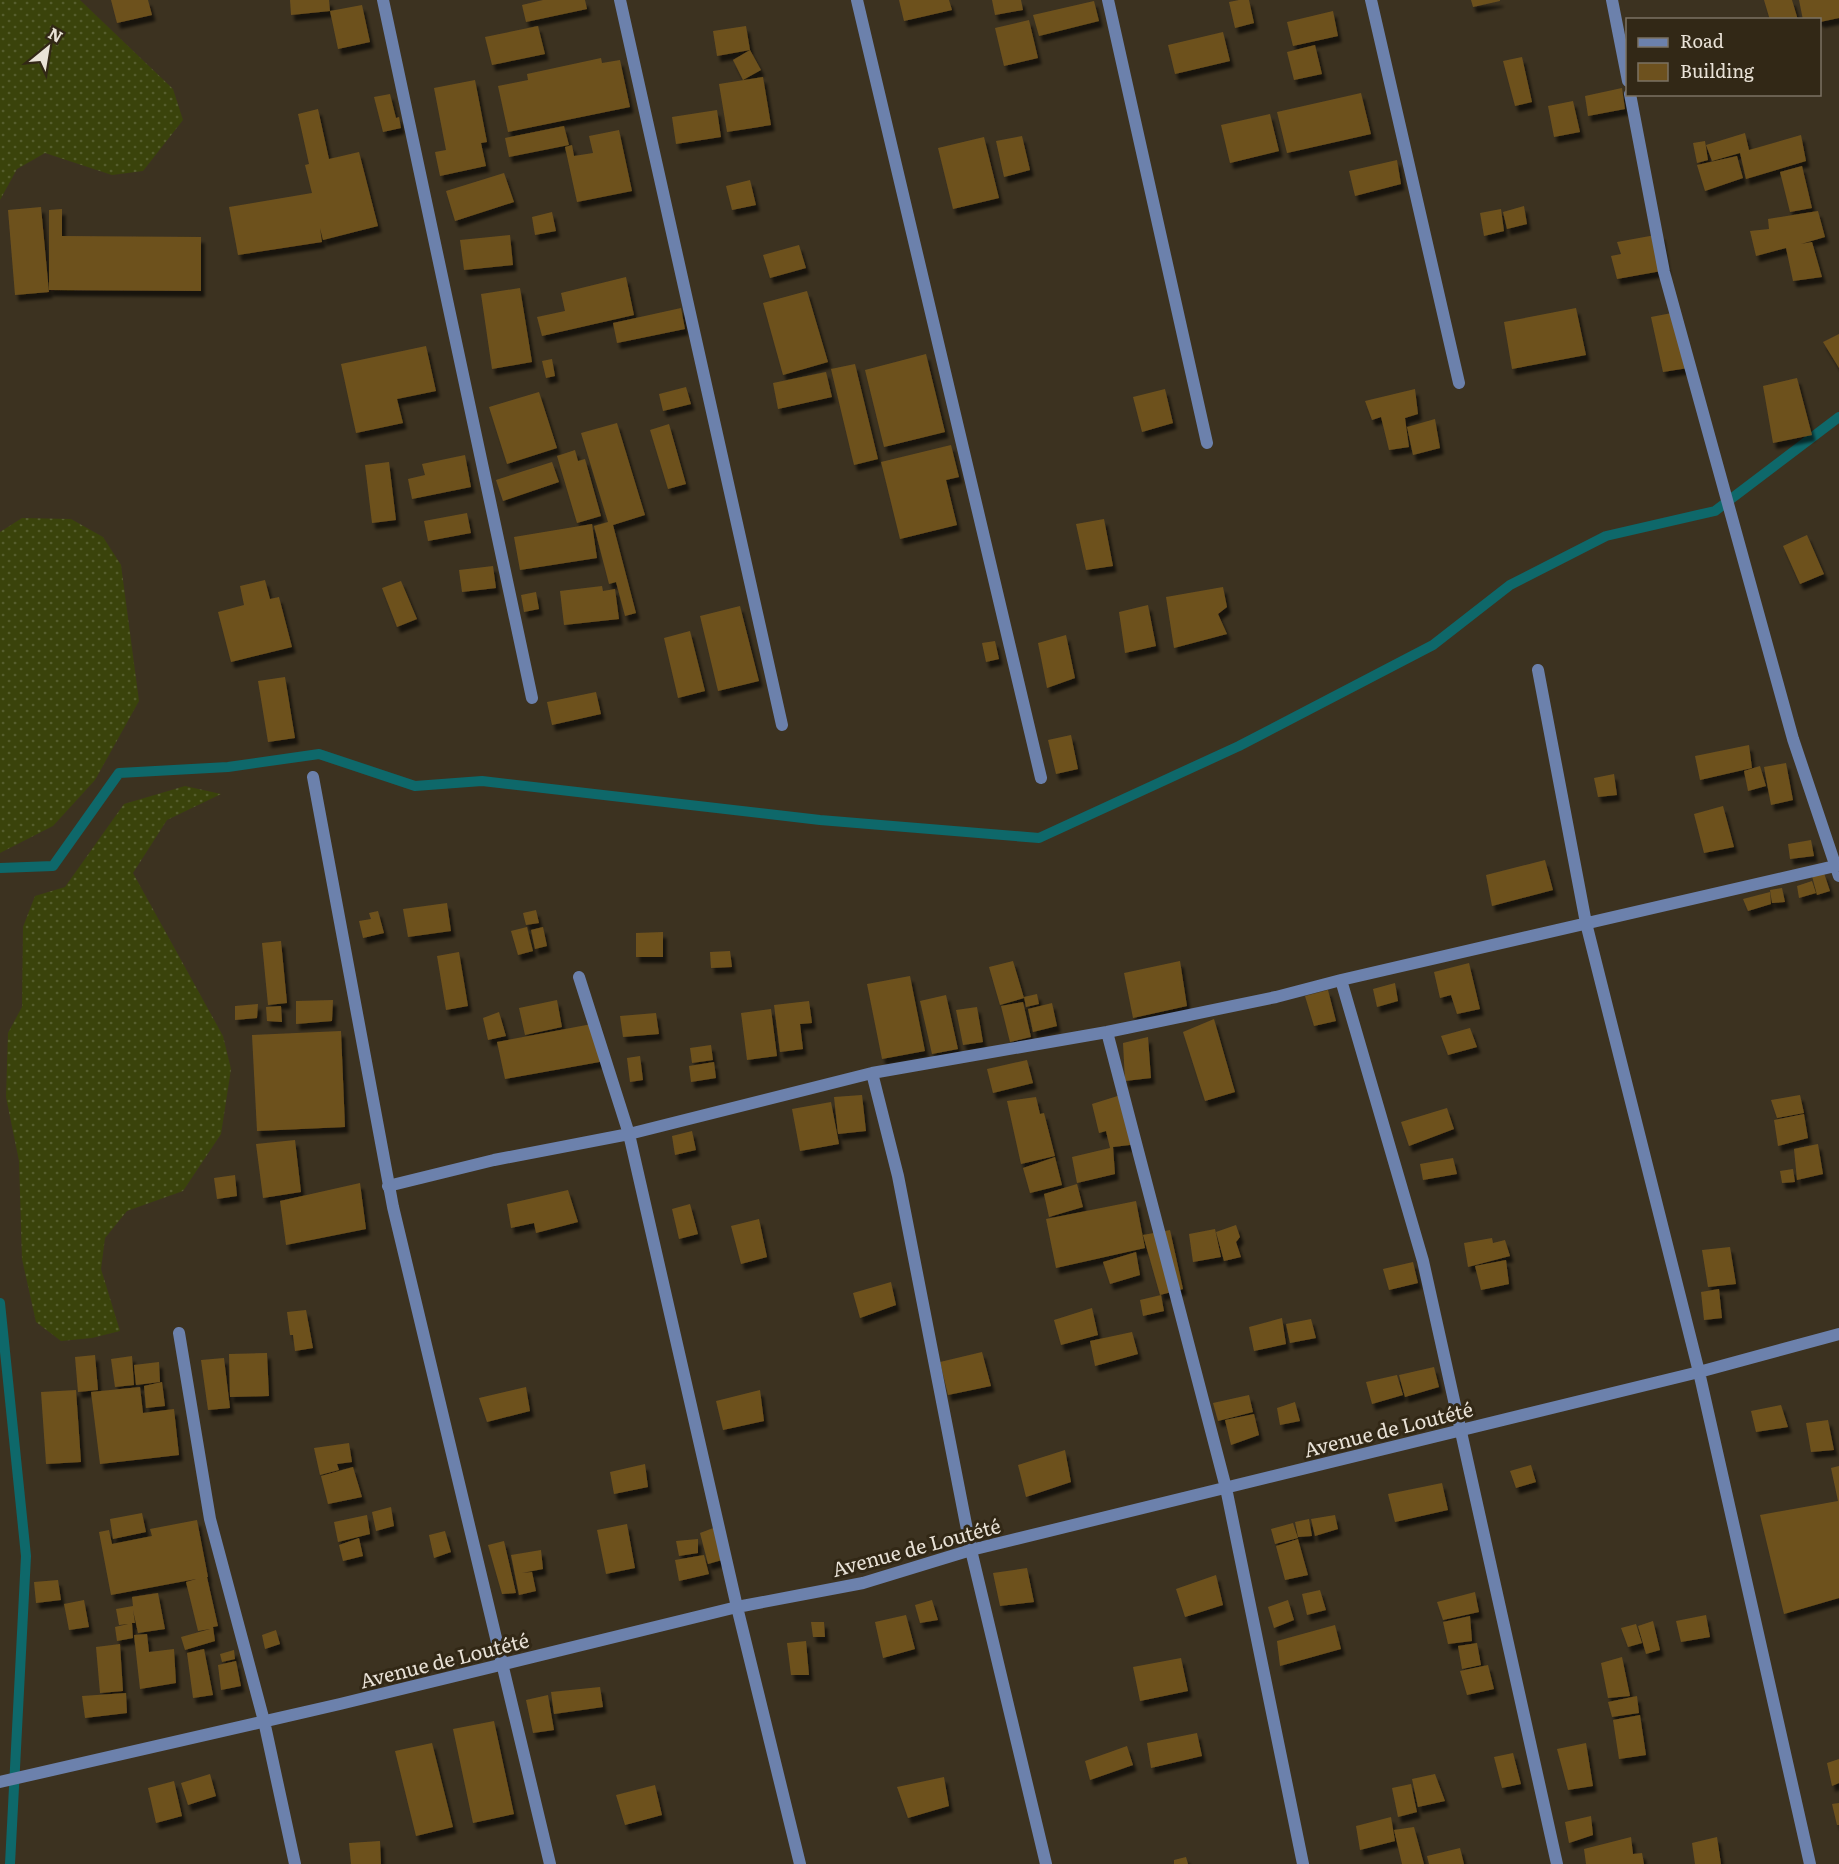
<svg xmlns="http://www.w3.org/2000/svg" width="1839" height="1864" viewBox="0 0 1839 1864" font-family="Literata,serif">
<defs>
<pattern id="grass-dots" width="8" height="8" patternUnits="userSpaceOnUse" patternTransform="scale(1.5)"><rect width="8" height="8" fill="#3a430b"/><path d="M2 2h.1M6 6h.1" fill="none" stroke="#565e2e" stroke-width="1.8" stroke-linecap="round"/></pattern>
<filter id="shadow"><feDropShadow dx="3.5" dy="6" stdDeviation="1.5" flood-color="#0009"/></filter>
</defs>
<rect width="100%" height="100%" fill="#3c3220"/>
<path fill="url(#grass-dots)" d="M0,0H80L173,89L183,120L143,171L112,175L45,153L17,169L0,200Z
M22,518L71,519L103,537L121,565L139,701L95,780L53,826L0,853V532Z
M185,786L221,794L167,820L133,873L223,1036L231,1069L221,1134L183,1191L127,1211L105,1238L101,1269L120,1331L92,1338L61,1341L36,1322L22,1259L19,1161L6,1097L8,1033L22,1007L23,927L35,896L65,887L124,804Z"/>
<g fill="none" stroke-linecap="round" stroke-linejoin="round">
<path stroke="#0e686a" stroke-width="10" d="M0,868L53,866L119,773L228,767L319,754L415,786L482,781L820,820L1039,838L1239,746L1433,645L1510,585L1606,536L1715,511L1839,417
M0,1303L26,1556L10,1864"/>
</g>
<path fill="#6d511e" filter="url(#shadow)" d="M111,0H148L152,15L117,23Z
M290,0H329L330,11L291,15Z
M543,0H585L587,9L526,22L522,5Z
M899,0H949L952,10L904,21Z
M992,0H1021L1023,10L995,15Z
M1239,0H1249L1254,23L1235,28L1229,2Z
M1471,0H1500V1L1473,7Z
M1764,0H1792L1798,20H1770Z
M1799,0H1839V18L1820,22V20H1803Z
M1094,1L1099,21L1039,36L1033,15Z
M362,5L370,42L338,49L330,11Z
M1333,11L1338,36L1293,46L1287,22Z
M1029,20L1038,58L1004,66L995,28Z
M538,26L545,54L492,65L485,37Z
M746,26L750,50L717,56L713,31Z
M1223,32L1230,61L1175,74L1168,45Z
M1315,45L1322,74L1294,80L1287,52Z
M750,50L761,70L743,80L733,60Z
M1522,57L1532,102L1515,106L1503,61Z
M601,58L602,63L620,60L630,107L508,132L498,86L528,80L527,74Z
M763,77L771,125L727,132L719,84Z
M475,80L487,142L481,143L486,166L440,176L435,152L446,150L434,88Z
M1622,88L1625,109L1588,116L1585,96Z
M1361,93L1371,134L1287,153L1277,112Z
M390,94L396,118L399,117L401,128L383,132L374,97Z
M1573,101L1580,132L1554,137L1548,106Z
M318,109L329,159L359,152L378,226L323,240L320,228L322,242L238,255L229,207L312,193L305,165L309,164L298,114Z
M717,110L721,137L676,144L672,117Z
M1270,114L1279,151L1230,163L1221,125Z
M564,126L569,145L509,157L505,138Z
M619,130L632,191L577,202L565,147L572,145L574,156L593,153L589,136Z
M1745,133L1749,150L1801,135L1806,161L1746,179L1740,153L1712,161L1706,145Z
M1022,136L1030,170L1004,177L996,141Z
M984,137L999,198L953,209L938,148Z
M1705,141L1708,160L1697,163L1693,143Z
M1737,156L1743,178L1705,191L1697,165Z
M1397,160L1401,184L1355,196L1349,171Z
M1802,166L1812,208L1790,212L1780,172Z
M504,173L514,202L455,221L446,191Z
M750,180L756,205L732,210L726,186Z
M1524,206L1527,224L1507,229L1503,212Z
M41,207L49,292L15,295L8,210Z
M62,209V236L201,237V291L49,290V210Z
M1501,209L1504,231L1484,236L1480,213Z
M1818,211L1825,237L1801,244L1812,242L1822,277L1793,281L1786,248L1756,256L1750,231L1769,229L1768,219Z
M552,212L556,231L535,235L532,217Z
M1661,234L1667,270L1617,279L1611,256L1621,254L1617,242Z
M510,235L513,265L464,270L460,240Z
M799,245L806,268L770,278L763,255Z
M626,277L634,315L542,336L537,317L565,311L561,293Z
M520,288L532,362L492,369L481,294Z
M807,291L828,362L783,375L763,303Z
M681,308L685,329L617,343L613,323Z
M1576,308L1586,355L1512,369L1504,322Z
M1677,312L1688,368L1663,372L1651,317Z
M1839,334V368L1823,342Z
M426,346L436,391L397,399L403,423L356,433L341,364Z
M926,354L945,432L884,447L865,370Z
M552,359L555,376L546,378L542,361Z
M855,364L878,459L854,465L831,369Z
M826,372L832,397L778,409L773,383Z
M1797,378L1812,435L1773,443L1763,386Z
M686,387L691,404L663,411L659,394Z
M1165,389L1173,423L1142,432L1133,397Z
M1415,389L1418,414L1405,418L1409,447L1389,450L1381,417L1372,420L1365,401Z
M539,392L557,448L507,464L489,407Z
M1435,419L1440,448L1413,455L1407,427Z
M617,423L645,515L613,525L636,613L625,616L616,582L609,584L594,526L608,522L581,433Z
M669,424L686,484L668,489L650,430Z
M951,445L959,477L946,480L957,525L900,539L881,462Z
M575,450L578,461L585,459L601,516L577,523L557,456Z
M465,455L471,487L412,499L408,479L425,475L422,464Z
M389,462L396,520L372,523L365,465Z
M552,462L559,482L503,501L496,480Z
M467,513L471,533L428,541L424,521Z
M1104,519L1113,566L1086,570L1076,524Z
M592,524L597,558L520,570L514,537Z
M1807,535L1824,574L1800,584L1783,546Z
M493,566L496,588L462,592L459,570Z
M265,580L270,599L279,597L292,647L231,662L218,612L244,605L240,586Z
M401,581L417,619L397,627L382,588Z
M602,586L603,591L615,589L619,619L564,625L560,591Z
M1223,587L1227,607L1218,614L1227,634L1174,648L1166,597Z
M536,592L539,609L524,612L521,595Z
M1148,605L1156,646L1125,653L1119,612Z
M740,606L759,681L718,691L700,616Z
M690,631L705,691L678,698L664,638Z
M1066,635L1075,678L1047,688L1038,643Z
M995,641L999,659L986,662L982,643Z
M285,677L295,738L268,742L258,681Z
M596,692L601,714L552,725L547,702Z
M1071,735L1078,769L1056,774L1048,740Z
M1749,745L1752,768L1700,780L1695,756Z
M1786,763L1793,800L1771,805L1764,767Z
M1760,766L1766,786L1748,791L1744,771Z
M1614,774L1617,795L1598,797L1594,778Z
M1723,806L1734,847L1704,853L1694,814Z
M1811,840L1814,856L1790,859L1788,844Z
M1545,860L1553,890L1492,906L1486,875Z
M1824,873L1830,891L1817,895L1812,876Z
M1812,881L1816,893L1799,898L1797,886Z
M1782,888L1785,902L1772,903L1770,890Z
M1770,892L1771,904L1748,911L1743,899Z
M447,903L451,931L408,937L403,909Z
M536,910L539,923L526,925L523,913Z
M378,911L384,933L363,938L359,921L371,919L369,913Z
M527,927L533,951L518,955L511,931Z
M543,927L547,946L535,949L531,930Z
M663,932V957H636V933Z
M281,941L287,1003L268,1005L262,943Z
M730,951L732,967L711,968L710,952Z
M459,952L468,1006L446,1010L437,956Z
M1013,961L1024,998L1000,1005L989,967Z
M1180,961L1187,1006L1133,1018L1124,973Z
M1469,963L1480,1009L1457,1014L1451,995L1440,998L1434,972Z
M910,976L925,1051L882,1059L867,984Z
M1395,983L1398,1001L1377,1007L1373,989Z
M1328,990L1336,1021L1314,1026L1305,996Z
M1037,994L1039,1004L1026,1007L1024,997Z
M946,995L958,1049L932,1054L920,1001Z
M333,1000L332,1021L296,1024V1001Z
M557,1000L562,1027L525,1035L519,1008Z
M809,1001L812,1023L800,1024L803,1049L780,1052L774,1005Z
M1023,1002L1031,1037L1010,1042L1001,1006Z
M1052,1003L1057,1026L1033,1032L1028,1009Z
M258,1004L257,1018L235,1020V1006Z
M281,1006L282,1022L267,1021L266,1007Z
M977,1007L983,1042L963,1045L956,1010Z
M771,1009L777,1056L747,1060L741,1013Z
M499,1012L506,1036L488,1040L483,1018Z
M656,1013L659,1034L623,1037L620,1016Z
M1214,1019L1235,1092L1205,1101L1183,1032Z
M597,1023L605,1061L505,1079L497,1042Z
M1470,1028L1477,1047L1448,1055L1441,1036Z
M341,1031L345,1127L257,1131L252,1035Z
M1148,1037L1151,1078L1125,1081L1123,1043Z
M711,1045L713,1060L692,1063L690,1048Z
M640,1056L643,1080L630,1082L627,1058Z
M1027,1060L1033,1083L993,1093L987,1069Z
M714,1062L716,1078L691,1082L689,1066Z
M1124,1094L1138,1144L1113,1147L1115,1174L1077,1183L1072,1157L1110,1148L1106,1131L1099,1133L1092,1104Z
M862,1095L866,1131L838,1134L834,1097Z
M1800,1095L1804,1113L1777,1118L1771,1100Z
M1036,1097L1040,1114L1044,1113L1055,1156L1021,1164L1007,1101Z
M831,1102L839,1144L800,1151L792,1109Z
M1447,1108L1454,1129L1409,1146L1401,1122Z
M1804,1114L1808,1138L1778,1146L1774,1120Z
M692,1131L696,1150L675,1155L672,1136Z
M295,1140L301,1192L263,1198L256,1144Z
M1818,1144L1823,1174L1797,1180L1794,1149Z
M1055,1157L1062,1185L1030,1193L1023,1168Z
M1453,1158L1457,1174L1423,1180L1420,1164Z
M1793,1169L1795,1182L1782,1183L1780,1171Z
M235,1175L237,1196L217,1199L214,1178Z
M360,1183L366,1229L286,1245L280,1201Z
M1077,1184L1083,1207L1049,1217L1044,1194Z
M568,1190L578,1222L536,1233L534,1223L511,1228L507,1204Z
M1136,1201L1145,1248L1056,1268L1046,1219Z
M690,1204L698,1234L679,1239L672,1209Z
M759,1219L767,1257L741,1264L731,1226Z
M1236,1225L1240,1237L1236,1242L1241,1257L1224,1261L1216,1232Z
M1215,1229L1221,1257L1193,1262L1189,1234Z
M1170,1230L1183,1289L1160,1295L1143,1235Z
M1492,1238L1493,1243L1505,1240L1510,1256L1468,1267L1464,1243Z
M1730,1247L1736,1284L1708,1287L1702,1250Z
M1136,1252L1140,1275L1110,1284L1103,1262Z
M1506,1260L1509,1284L1481,1290L1475,1266Z
M1413,1262L1418,1283L1389,1290L1383,1269Z
M891,1282L896,1305L860,1318L853,1293Z
M1719,1289L1722,1318L1704,1320L1701,1292Z
M1161,1295L1164,1311L1143,1316L1140,1300Z
M1092,1308L1098,1335L1061,1345L1054,1320Z
M306,1310L313,1348L295,1351L293,1335H290L287,1312Z
M1282,1318L1286,1344L1254,1351L1249,1327Z
M1311,1319L1316,1338L1290,1343L1286,1324Z
M1132,1332L1138,1354L1095,1366L1090,1341Z
M982,1352L991,1386L948,1395L940,1362Z
M267,1353L269,1396L230,1397L229,1354Z
M95,1355L98,1390L78,1392L75,1357Z
M132,1356L134,1385L115,1387L111,1359Z
M224,1358L230,1408L208,1410L201,1360Z
M159,1362L160,1382L136,1385L134,1365Z
M1434,1367L1439,1387L1405,1397L1399,1375Z
M1397,1375L1403,1395L1372,1404L1366,1382Z
M162,1382L165,1406L146,1408L144,1386Z
M140,1387L143,1413L174,1409L179,1455L100,1464L91,1392Z
M526,1387L530,1411L487,1422L479,1398Z
M76,1390L81,1462L46,1464L41,1392Z
M760,1390L764,1421L723,1430L716,1401Z
M1249,1395L1253,1412L1218,1421L1213,1403Z
M1295,1402L1300,1421L1280,1425L1277,1408Z
M1781,1405L1788,1427L1756,1432L1751,1411Z
M1254,1414L1259,1435L1231,1445L1225,1420Z
M1828,1420L1834,1450L1811,1452L1806,1423Z
M349,1443L352,1462L337,1464L339,1470L320,1475L314,1448Z
M1065,1450L1071,1482L1026,1497L1018,1465Z
M645,1464L648,1487L614,1494L610,1472Z
M1531,1465L1536,1482L1516,1488L1510,1471Z
M1839,1466V1598L1784,1614L1760,1515L1838,1501L1831,1468Z
M353,1467L362,1497L328,1504L321,1476Z
M1442,1483L1448,1510L1395,1522L1388,1494Z
M391,1507L394,1526L376,1531L372,1512Z
M142,1513L146,1532L113,1539L110,1519Z
M367,1515L370,1534L338,1542L334,1522Z
M1335,1515L1338,1529L1315,1536L1311,1519Z
M1309,1519L1312,1536L1298,1537L1295,1522Z
M197,1520L208,1577H207L218,1626L213,1627L215,1641L185,1650L181,1637L210,1629L198,1631L186,1582L196,1579L111,1595L99,1532L109,1530L112,1544L152,1536L150,1529Z
M1293,1523L1298,1538L1275,1544L1271,1529Z
M627,1524L635,1568L606,1574L597,1530Z
M716,1527L722,1560L708,1564L700,1533Z
M445,1531L451,1552L434,1558L429,1535Z
M359,1538L363,1556L343,1561L339,1545Z
M698,1539V1553L679,1556L676,1541Z
M1298,1539L1308,1575L1285,1580L1276,1546Z
M504,1541L516,1593L502,1594L488,1545Z
M541,1550L543,1569L522,1573L532,1572L536,1591L519,1595L511,1555Z
M704,1555L709,1574L679,1581L675,1560Z
M1027,1568L1034,1602L1000,1606L993,1573Z
M1216,1575L1223,1605L1185,1617L1176,1589Z
M58,1580L61,1600L36,1603L34,1582Z
M1320,1590L1326,1610L1307,1615L1302,1594Z
M1475,1592L1479,1612L1443,1620L1437,1602Z
M158,1593L165,1629L138,1633L133,1610L135,1623H132L133,1638L117,1641L115,1627L128,1624L119,1625L116,1609L133,1606L132,1597Z
M84,1600L89,1627L69,1630L64,1604Z
M932,1600L938,1620L920,1623L915,1605Z
M1288,1600L1294,1620L1274,1628L1268,1607Z
M906,1615L915,1649L883,1658L875,1622Z
M1706,1615L1710,1637L1681,1642L1676,1621Z
M1470,1616L1472,1641L1448,1644L1443,1622Z
M1653,1621L1660,1650L1646,1654L1638,1626Z
M811,1622H824L825,1637H813Z
M1636,1624L1642,1643L1628,1647L1621,1628Z
M1335,1625L1341,1649L1280,1666L1277,1641Z
M276,1630L280,1644L265,1649L262,1635Z
M147,1634L149,1652L174,1649L176,1683L140,1689L134,1635Z
M806,1641L809,1675H791L787,1643Z
M1477,1643L1481,1665L1462,1669L1458,1646Z
M120,1644L123,1691L100,1693L96,1647Z
M204,1649L213,1695L193,1698L187,1653Z
M234,1650L235,1659L222,1662L220,1654Z
M1622,1657L1630,1696L1608,1698L1601,1663Z
M1181,1658L1188,1691L1140,1701L1133,1667Z
M236,1661L241,1686L221,1690L218,1665Z
M1488,1665L1494,1689L1467,1695L1460,1671Z
M600,1687L603,1707L554,1714L551,1692Z
M126,1693L127,1713L85,1718L82,1696Z
M548,1695L554,1730L533,1733L526,1700Z
M1637,1696L1639,1713L1612,1717L1608,1702Z
M1640,1715L1646,1755L1619,1759L1613,1720Z
M494,1721L514,1814L473,1823L453,1729Z
M1197,1733L1202,1756L1151,1768L1147,1743Z
M432,1743L453,1827L416,1836L395,1751Z
M1586,1743L1593,1786L1568,1790L1557,1749Z
M1127,1746L1133,1765L1090,1780L1085,1761Z
M1513,1753L1521,1784L1502,1788L1494,1757Z
M1839,1759V1783L1832,1786L1827,1763Z
M210,1774L216,1796L188,1805L181,1783Z
M1435,1774L1445,1801L1418,1807L1412,1779Z
M944,1777L949,1806L908,1818L897,1787Z
M174,1781L182,1816L156,1823L148,1788Z
M1411,1784L1417,1812L1398,1817L1392,1788Z
M655,1785L662,1815L625,1825L616,1795Z
M1839,1803V1825H1837L1832,1804Z
M1591,1816L1593,1835L1569,1843L1565,1822Z
M1391,1817L1395,1841L1360,1850L1356,1826Z
M1414,1827L1424,1864H1402L1394,1830Z
M1631,1837L1633,1854L1642,1853L1644,1864H1586L1584,1849Z
M1717,1837L1721,1864H1695L1692,1843Z
M380,1841L381,1864H351L349,1843Z
M1460,1848L1464,1864H1429L1427,1856Z
M1186,1857L1188,1864H1174V1860Z"/>
<g fill="none" stroke-linecap="round" stroke-linejoin="round">
<path stroke="#6c81ac" stroke-width="12" d="M383,0L532,698
M620,0L782,725
M857,0L1041,778
M1108,0L1207,443
M1371,0L1459,383
M1612,0L1628,81
M1630,94L1664,272L1793,739L1839,876
M1538,670L1586,923L1699,1372L1810,1864
M313,777L393,1207L550,1864
M579,977L629,1134L737,1607L800,1864
M1341,980L1423,1261L1557,1864
M1107,1032L1226,1488L1303,1864
M872,1073L898,1176L971,1550L1046,1864
M388,1186L494,1160L629,1134L872,1073L1107,1032L1276,997L1341,980L1839,865
M179,1333L210,1519L264,1721L295,1864
M0,1782L340,1704L737,1607L863,1583L971,1550L1699,1372L1839,1334"/>
</g>
<g text-anchor="middle" dominant-baseline="central" stroke-width="6" stroke-linejoin="round" paint-order="stroke">
<g font-size="20" fill="#e9e2d7" stroke="#322816">
<text transform="translate(1388 1428) rotate(-14)">Avenue de Loutété</text>
<text transform="translate(916 1546) rotate(-15)">Avenue de Loutété</text>
<text transform="translate(444 1659) rotate(-14)">Avenue de Loutété</text>
</g>
</g>
<rect x="1626" y="18" width="195" height="78" fill="#322816" stroke="#7b7263" stroke-width="1.5"/>
<rect x="1638" y="38" width="30" height="9" fill="#6c81ac" stroke="#7b7263" stroke-width="1.5"/>
<text x="1680" y="48" font-size="18" fill="#e9e2d7">Road</text>
<rect x="1638" y="63" width="30" height="18" fill="#6d511e" stroke="#7b7263" stroke-width="1.5"/>
<text x="1680" y="78" font-size="18" fill="#e9e2d7">Building</text>
<g transform="translate(48 48) rotate(30)" stroke="#322816" stroke-width="4.5" paint-order="stroke">
<path d="M0-4.5L10 22L0 15L-10 22Z" fill="#e9e2d7"/>
<text y="-9" font-size="16" font-weight="bold" text-anchor="middle" fill="#e9e2d7">N</text>
</g>
</svg>
